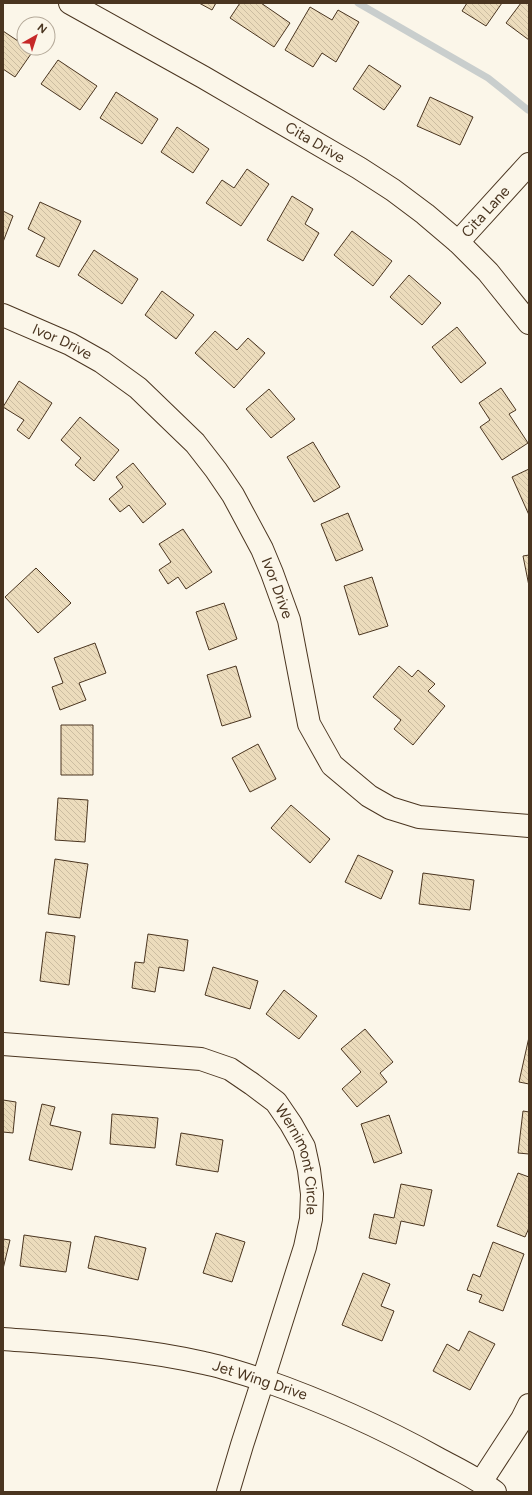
<svg xmlns="http://www.w3.org/2000/svg" width="532" height="1495" viewBox="0 0 532 1495" font-family="Figtree,sans-serif">
<defs>
<pattern id="building-back-hatch" width="6" height="6" patternUnits="userSpaceOnUse"><rect width="6" height="6" fill="#ecdcbc"/><path d="M-1 5l2 2M0 0l6 6M5-1l2 2" fill="none" stroke="#ccbda1"/></pattern>
</defs>
<rect width="100%" height="100%" fill="#fbf6e9"/>
<g fill="none" stroke-linecap="round" stroke-linejoin="round">
<path stroke="#c9cecd" stroke-width="7" d="M358,3L488,78L528,110"/>
</g>
<path fill="url(#building-back-hatch)" stroke="#4a3520" d="M199,3H216L212,10Z
M240,3H261L290,23L274,47L230,18Z
M467,3H502L486,26L462,11Z
M521,3H529V40L506,23Z
M310,7L332,20L338,10L359,22L336,62L322,53L313,67L285,50Z
M3,31L24,45V48H28L33,51L15,77L3,69Z
M58,60L97,86L80,110L41,84Z
M369,65L401,86L384,110L353,89Z
M116,92L158,119L142,144L100,118Z
M430,97L473,117L460,145L417,126Z
M177,127L209,149L193,173L161,152Z
M247,169L269,184L241,226L206,203L222,180L234,188Z
M292,196L313,209L305,224L319,233L303,261L267,240Z
M40,202L81,221L59,267L36,256L45,238L28,229Z
M3,211L13,216L3,242Z
M352,231L392,261L373,286L334,255Z
M94,250L138,279L122,304L78,275Z
M409,275L441,303L422,325L390,297Z
M162,291L194,315L176,339L145,315Z
M457,327L486,363L461,383L432,347Z
M215,331L237,350L248,338L265,353L234,388L195,353Z
M19,381L52,403L29,439L17,430L24,420L3,407Z
M501,388L516,410L509,414L528,443L502,460L480,427L490,420L479,403Z
M269,389L295,419L271,438L246,409Z
M80,417L119,450L94,481L75,465L81,458L61,440Z
M313,442L340,487L314,502L287,457Z
M133,463L166,504L143,523L129,505L120,512L109,499L123,487L116,477Z
M529,469V515L512,477Z
M348,513L363,550L336,561L321,524Z
M183,529L212,572L186,589L178,577L168,584L159,570L171,562L159,544Z
M529,555V586L523,556Z
M36,568L71,603L38,633L5,597Z
M372,577L388,626L359,635L344,586Z
M224,603L237,639L209,650L196,612Z
M95,643L106,673L79,683L86,700L60,710L52,687L63,683L54,658Z
M236,666L251,717L222,726L207,675Z
M399,666L412,677L418,670L435,684L428,691L445,706L413,745L394,729L401,720L373,697Z
M61,725H93V775H61Z
M258,744L276,779L250,792L232,758Z
M58,798L88,800L85,842L55,840Z
M291,805L330,839L310,863L271,828Z
M358,855L393,871L381,899L345,882Z
M55,859L88,864L80,918L48,914Z
M423,873L474,880L470,910L419,904Z
M46,932L75,936L69,985L40,981Z
M148,934L188,940L184,971L159,967L155,992L132,988L135,962L144,963Z
M213,967L258,981L250,1009L205,995Z
M284,990L317,1016L299,1039L266,1014Z
M365,1029L393,1062L380,1073L387,1082L357,1107L342,1089L361,1072L341,1049Z
M529,1037V1084L519,1082Z
M3,1100L16,1102L13,1133L3,1132Z
M42,1104L55,1107L50,1125L81,1132L72,1170L29,1160Z
M523,1111L529,1112V1154L518,1153Z
M112,1114L158,1118L155,1148L110,1144Z
M389,1115L402,1153L374,1163L361,1124Z
M181,1133L223,1140L218,1172L176,1165Z
M518,1173L529,1177V1228L525,1237L497,1226Z
M401,1184L432,1190L424,1226L401,1221L396,1244L369,1238L374,1214L394,1218Z
M216,1233L245,1242L232,1282L203,1273Z
M24,1235L71,1242L66,1272L20,1266Z
M95,1236L146,1248L138,1280L88,1268Z
M3,1239L10,1240L3,1269Z
M493,1242L524,1254L503,1311L479,1302L482,1295L467,1290L473,1274L480,1277Z
M363,1273L390,1284L381,1306L394,1311L382,1341L342,1325Z
M469,1331L495,1344L470,1390L433,1371L447,1344L459,1351Z"/>
<g fill="none" stroke-linecap="round" stroke-linejoin="round">
<defs>
<g id="street">
<path id="s1" d="M70,3L203,77L359,168L393,190L425,214L458,242L488,272L529,323"/>
<path id="s2" d="M458,242L529,164"/>
<path id="s3" d="M3,315L70,344L102,362L138,388L195,443L216,470L233,495L262,549L272,573L289,620L309,724L332,765L369,796L390,808L419,817L529,826"/>
<path id="s4" d="M3,1044L201,1059L230,1069L252,1084L276,1102L291,1124L304,1147L309,1170L312,1194L311,1219L305,1247L263,1380C323,1401 381,1427 437,1458C457,1469 477,1478 495,1492"/>
<path d="M481,1482L522,1419L529,1405"/>
</g>
<path id="secondary" d="M3,1339C70,1344 138,1348 204,1363C224,1367 244,1374 263,1380L242,1445L228,1492"/>
</defs>
<use href="#street" stroke="#4a3520" stroke-width="24"/>
<use href="#secondary" stroke="#4a3520" stroke-width="24"/>
<use href="#street" stroke="#fbf6e9" stroke-width="22"/>
<use href="#secondary" stroke="#fbf6e9" stroke-width="22"/>
</g>
<g text-anchor="middle" dominant-baseline="central" stroke-width="3" stroke-linejoin="round" paint-order="stroke">
<g font-size="15" fill="#4a3520" stroke="#fbf6e9">
<text stroke="none"><textPath href="#s1" startOffset="282">Cita Drive</textPath></text>
<text stroke="none"><textPath href="#s2" startOffset="41">Cita Lane</textPath></text>
<text stroke="none"><textPath href="#s3" startOffset="65">Ivor Drive</textPath></text>
<text stroke="none"><textPath href="#s3" startOffset="401">Ivor Drive</textPath></text>
<text stroke="none"><textPath href="#s4" startOffset="349">Wernimont Circle</textPath></text>
<text transform="translate(260 1380) rotate(18)">Jet Wing Drive</text>
</g>
</g>
<rect width="532" height="1495" fill="none" stroke="#4a3520" stroke-width="8"/>
<g transform="translate(36 36) rotate(39)"><circle r="19" fill="#fbf6e9" stroke="#b4a999"/>
<path d="M0-3L7 15L0 10L-7 15Z" fill="#c62828"/>
<text y="-6" font-size="11" font-weight="bold" text-anchor="middle" fill="#4a3520">N</text>
</g>
</svg>
